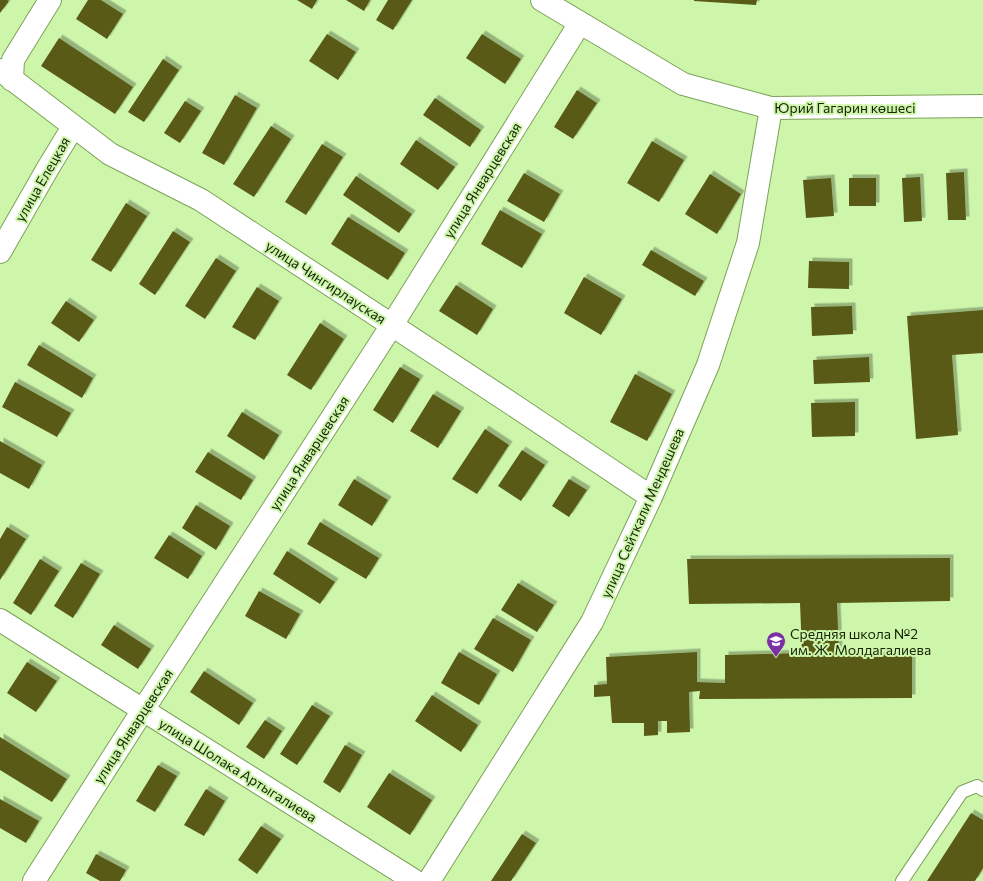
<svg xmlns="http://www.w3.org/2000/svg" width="983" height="881" viewBox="0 0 983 881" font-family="Commissioner,sans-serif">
<defs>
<filter id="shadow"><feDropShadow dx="3.5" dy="-3.5" stdDeviation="0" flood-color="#0004"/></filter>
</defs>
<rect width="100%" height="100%" fill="#cef6ab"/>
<path fill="#585a19" filter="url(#shadow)" d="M0,0H7L9,1L0,13Z
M88,0H101L123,14L107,39L76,19Z
M297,0H317L312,9Z
M346,0H370L364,11Z
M388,0H412L393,30L376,20Z
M694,0H757L756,5L694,1Z
M327,34L356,52L338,80L309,61Z
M482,34L521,59L505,84L466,58Z
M59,38L133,87L115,114L41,66Z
M163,59L179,70L144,122L128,112Z
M577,90L597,103L573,139L554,127Z
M235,95L257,108L224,165L202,153Z
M435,98L481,130L470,147L423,115Z
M185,101L201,111L180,143L164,133Z
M271,126L291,139L254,197L233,184Z
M416,140L455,167L438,190L400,164Z
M652,141L684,160L659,202L627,183Z
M322,144L343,157L306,215L285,202Z
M964,172L966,220H948L946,173Z
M524,173L560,194L544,222L507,201Z
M710,174L741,194L717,234L685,214Z
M356,176L412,214L399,233L343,195Z
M920,177L922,221L904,222L902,178Z
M831,178L834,216L806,218L803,180Z
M849,178H876V206H849Z
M126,203L147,216L111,272L91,260Z
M500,210L542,234L522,268L481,244Z
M348,217L405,253L388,280L331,244Z
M173,231L190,242L155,295L139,284Z
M651,250L704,281L695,296L642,265Z
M216,258L236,271L205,319L185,306Z
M809,261L849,262V289L808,288Z
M584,277L622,299L601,335L564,313Z
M456,285L493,309L477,335L439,311Z
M257,287L279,301L255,340L232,327Z
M66,301L94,320L79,342L51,323Z
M852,306L853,334L812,336L811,307Z
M983,310V353L952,355L958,435L916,439L907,316Z
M320,323L344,339L311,390L287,375Z
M39,345L93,378L82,398L27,365Z
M869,357L870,382L814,384L813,360Z
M400,367L420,379L393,423L373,410Z
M635,374L672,394L647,441L610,422Z
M15,382L71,413L57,437L2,407Z
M433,394L461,411L438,448L410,431Z
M855,402V436L812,437L811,403Z
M242,412L279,435L264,460L227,436Z
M485,429L509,445L477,494L452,479Z
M0,441L42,465L29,489L0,473Z
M522,450L545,465L521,501L498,486Z
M208,452L253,480L241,500L195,472Z
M354,479L388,500L372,526L338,505Z
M569,479L587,490L569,517L552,506Z
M196,505L230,526L216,550L182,528Z
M320,522L379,558L366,579L307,544Z
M7,527L26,539L0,580V539Z
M169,535L202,556L188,579L154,558Z
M287,551L335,582L320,604L273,574Z
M950,558V601L837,603L839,654L912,656V698L699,699L700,691L689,692L690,732L667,733V721H658V735L644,736V723H612L610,696L594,697V685L607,684L606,657L697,652V682L725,683V655L802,653L800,603L689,604L687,559Z
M40,559L59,571L31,615L13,603Z
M81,563L100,574L73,618L54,606Z
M518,583L554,605L537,632L501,610Z
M259,591L300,614L286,639L245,616Z
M493,618L531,640L513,672L474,649Z
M114,625L151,649L138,669L101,645Z
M459,652L497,674L479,705L441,683Z
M27,662L57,681L36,712L7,693Z
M204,671L253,703L239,725L190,692Z
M432,695L478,725L461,752L415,721Z
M312,705L330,716L297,765L280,754Z
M265,720L282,731L264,759L246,747Z
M0,737L67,779L52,802L0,770Z
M345,745L362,755L340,793L323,782Z
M158,765L177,776L155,812L136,801Z
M389,773L432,800L410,835L367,807Z
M206,789L225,801L204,836L184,825Z
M0,799L39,821L26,843L0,828Z
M971,813L983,820V868L975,881H927Z
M261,826L281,839L257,874L238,860Z
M522,834L536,843L511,881H491Z
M96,854L126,870L120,881H100L86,873Z"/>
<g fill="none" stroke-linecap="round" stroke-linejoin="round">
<defs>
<path id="lane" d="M902,881L962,792L977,786L983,790"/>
<path id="street" d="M542,0L683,84L771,108L983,106
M0,70L110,154L201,200L509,402L651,497
M12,80L13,60L50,0
M0,252L48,168L73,127
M0,620L143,710L415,881
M34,881L143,710L392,325L580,23
M429,881L592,622L651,497L708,365L748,243L771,108"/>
</defs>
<use href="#lane" stroke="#7da25a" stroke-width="14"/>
<use href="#street" stroke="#7da25a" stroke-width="24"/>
<use href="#lane" stroke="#fff" stroke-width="12"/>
<use href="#street" stroke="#fff" stroke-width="22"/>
</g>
<defs>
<symbol id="school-pin" viewBox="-11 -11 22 30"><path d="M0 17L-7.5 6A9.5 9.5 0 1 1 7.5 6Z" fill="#7b31a3" stroke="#cef6ab"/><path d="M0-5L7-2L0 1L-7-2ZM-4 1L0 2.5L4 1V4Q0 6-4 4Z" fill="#fff"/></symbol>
</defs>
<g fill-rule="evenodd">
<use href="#school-pin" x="765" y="630" width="22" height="30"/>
</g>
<g text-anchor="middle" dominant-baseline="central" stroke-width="4" stroke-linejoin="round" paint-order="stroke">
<g font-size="14" fill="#162407" stroke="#cef6ab">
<text x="845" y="107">Юрий Гагарин көшесі</text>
<text transform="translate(42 179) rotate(-60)">улица Елецкая</text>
<text transform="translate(482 180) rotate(-58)">улица Январцевская</text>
<text transform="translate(326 282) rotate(33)">улица Чингирлауская</text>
<text transform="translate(309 453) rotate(-57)">улица Январцевская</text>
<text transform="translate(642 513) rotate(-66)">улица Сейткали Мендешева</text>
<text transform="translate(133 726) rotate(-57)">улица Январцевская</text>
<text transform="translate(238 770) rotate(32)">улица Шолака Артыгалиева</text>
</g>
<g font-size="14" fill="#162407" stroke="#cef6ab" text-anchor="start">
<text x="790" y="633">Средняя школа №2<tspan x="790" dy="16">им. Ж. Молдагалиева</tspan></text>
</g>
</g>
</svg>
